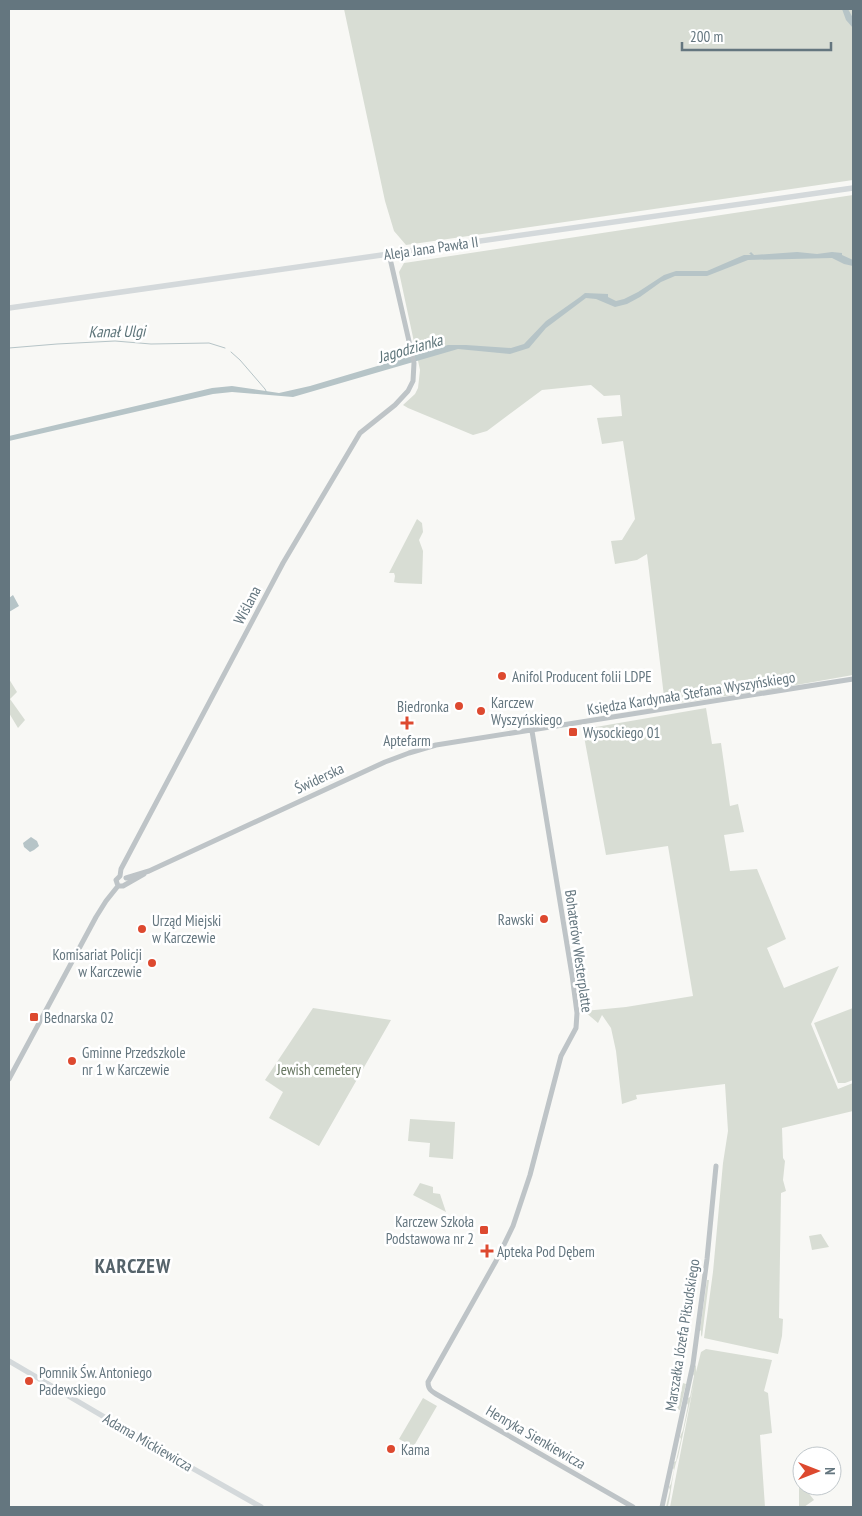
<svg xmlns="http://www.w3.org/2000/svg" width="862" height="1516" viewBox="0 0 862 1516" font-family="'PT Sans Narrow',sans-serif">
<rect width="100%" height="100%" fill="#f8f8f5"/>
<path fill="#d8ddd4" d="M344,9H853V180L406,245L394,231L385,201Z
M853,195V675L785,687L665,705L647,554L637,560L615,564L611,541L622,540L635,519L623,441L602,444L597,418L622,416L620,395L604,396L591,385L542,390L487,431L473,435L408,408L403,405L415,394L418,388L420,370L399,272L404,263L411,262Z
M417,519L422,523L423,532L419,540L423,551L422,584L398,583L394,582L395,576L394,573H389Z
M9,679L17,692L10,699L25,720L18,728L9,713Z
M706,708L712,744L721,743L730,806L738,804L744,832L724,835L730,871L757,869L786,939L767,948L784,988L839,966L811,1024L838,1089L853,1083V1111L782,1128L783,1158L785,1161L783,1180L786,1191L781,1193L779,1318L783,1319L782,1336L778,1354L704,1338L713,1272L723,1163L728,1131L725,1084L636,1095L637,1099L622,1104L616,1051L611,1028L602,1015L598,1023L584,1011L626,1007L693,996L668,846L606,855L583,731L590,728Z
M313,1008L391,1020L319,1146L269,1118L283,1092L265,1080Z
M853,1008V1080L845,1083H838L814,1023Z
M410,1119L455,1122L453,1159L429,1157L430,1143L408,1141Z
M420,1183L433,1187V1193L440,1194L446,1212L413,1195Z
M821,1234L829,1247L812,1250L809,1236Z
M707,1280H709L702,1337L701,1335V1331L700,1330Z
M706,1349L772,1360L764,1391L768,1393L772,1433L760,1435L765,1507H670L694,1383L678,1457C672,1472 672,1490 668,1506L666,1507L670,1490L669,1487L671,1484L674,1470L673,1468L674,1462L676,1461L681,1439L680,1437L683,1430L688,1405L687,1403L688,1398L690,1397L694,1376L693,1374L695,1365L696,1366V1372L701,1352Z
M683,1383L686,1384L680,1410L677,1409Z
M423,1398L437,1406L415,1444L412,1446L399,1439Z
M803,1486L814,1500L804,1507H799V1487Z"/>
<path fill="#b6c4c7" d="M842,9H848L853,18V28L846,20Z
M751,252L754,255L797,252L817,254L832,252L842,253V255L853,260V266L844,264L832,258L748,260L707,276H675L661,282L640,297L627,304L615,307L596,299L586,298L546,328L529,348L510,354L458,349L293,397L232,392L213,394L9,441V436L212,388L232,386L279,393L310,386L448,345H466L511,348L524,344L546,321L580,297L585,293L608,294V297L616,301L624,299L638,292L664,275L676,271H707L744,255H750L751,254H749Z
M13,595L19,606L9,612V598Z
M31,837L37,841L39,846L34,850L30,852L24,847L23,843Z"/>
<g fill="none" stroke-linecap="round" stroke-linejoin="round">
<path stroke="#b6c4c7" stroke-width="1" d="M9,348L57,344L115,341L151,344L209,343L225,348
M231,352L240,360L265,389L267,393"/>
<path stroke="#bec4c7" stroke-width="5" d="M532,731L572,975L577,1013L576,1028L561,1056L530,1175L513,1226L496,1261L428,1382C428,1389 431,1391 436,1394L633,1507
M126,878L149,871L385,762L409,753L436,745L853,679
M118,886L116,880L120,876L121,869L283,563L360,433L395,405L408,391L413,381L414,363L389,254
M118,886H123L144,874
M9,1079L96,917L106,901L118,886
M662,1507L693,1364L707,1259L716,1166"/>
<path stroke="#d4d9db" stroke-width="5.5" d="M9,308L853,188
M9,1361L169,1455L261,1507"/>
</g>
<g fill="#dd492f" stroke="#fff" stroke-width="2">
<circle cx="502" cy="676" r="5"/>
<circle cx="459" cy="706" r="5"/>
<circle cx="481" cy="711" r="5"/>
<path d="M404.5 715.5h5v5h5v5h-5v5h-5v-5h-5v-5h5z"/>
<rect x="568" y="727" width="10" height="10" rx="2.5"/>
<circle cx="544" cy="919" r="5"/>
<circle cx="142" cy="929" r="5"/>
<circle cx="152" cy="963" r="5"/>
<rect x="29" y="1012" width="10" height="10" rx="2.5"/>
<circle cx="72" cy="1061" r="5"/>
<rect x="479" y="1225" width="10" height="10" rx="2.5"/>
<path d="M484.5 1243.5h5v5h5v5h-5v5h-5v-5h-5v-5h5z"/>
<circle cx="29" cy="1381" r="5"/>
<circle cx="391" cy="1449" r="5"/>
</g>
<g text-anchor="middle" dominant-baseline="central" stroke-width="5" stroke-linejoin="round" paint-order="stroke">
<g font-size="15" fill="#64767f" stroke="#fff">
<text transform="translate(431 248) rotate(-8)">Aleja Jana Pawła II</text>
<text transform="translate(247 605) rotate(-62)">Wiślana</text>
<text transform="translate(691 693) rotate(-9)">Księdza Kardynała Stefana Wyszyńskiego</text>
<text transform="translate(319 778) rotate(-25)">Świderska</text>
<text transform="translate(579 951) rotate(82)">Bohaterów Westerplatte</text>
<text transform="translate(682 1335) rotate(-81)">Marszałka Józefa Piłsudskiego</text>
<text transform="translate(536 1437) rotate(30)">Henryka Sienkiewicza</text>
<text transform="translate(148 1442) rotate(30)">Adama Mickiewicza</text>
</g>
<g font-size="15" fill="#64767f" stroke="#fff" text-anchor="start">
<text x="512" y="676">Anifol Producent folii LDPE</text>
<text x="491" y="702">Karczew<tspan x="491" dy="17">Wyszyńskiego</tspan></text>
<text x="449" y="706" text-anchor="end">Biedronka</text>
<text x="583" y="732">Wysockiego 01</text>
<text x="407" y="740" text-anchor="middle">Aptefarm</text>
<text x="534" y="919" text-anchor="end">Rawski</text>
<text x="152" y="920">Urząd Miejski<tspan x="152" dy="17">w Karczewie</tspan></text>
<text x="142" y="954" text-anchor="end">Komisariat Policji<tspan x="142" dy="17">w Karczewie</tspan></text>
<text x="44" y="1017">Bednarska 02</text>
<text x="82" y="1052">Gminne Przedszkole<tspan x="82" dy="17">nr 1 w Karczewie</tspan></text>
<text x="474" y="1221" text-anchor="end">Karczew Szkoła<tspan x="474" dy="17">Podstawowa nr 2</tspan></text>
<text x="497" y="1251">Apteka Pod Dębem</text>
<text x="39" y="1372">Pomnik Św. Antoniego<tspan x="39" dy="17">Padewskiego</tspan></text>
<text x="401" y="1449">Kama</text>
</g>
<g font-size="15" fill="#687762" stroke="#fff">
<text x="319" y="1069">Jewish cemetery</text>
</g>
<g font-size="16" font-style="italic" fill="#5e757a" stroke="#fff">
<text transform="translate(117 331) rotate(-1)">Kanał Ulgi</text>
<text transform="translate(410 348) rotate(-16)">Jagodzianka</text>
</g>
<g font-size="20" font-weight="bold" letter-spacing="1" fill="#55636a" stroke="#fff">
<text x="133" y="1266">KARCZEW</text>
</g>
</g>
<rect width="862" height="1516" fill="none" stroke="#64767f" stroke-width="20"/>
<g transform="translate(817 1471) rotate(90)"><circle r="24" fill="#ffffff" stroke="#c1c8cc"/>
<path d="M0-4L9 19L0 12L-9 19Z" fill="#dd492f"/>
<text y="-8" font-size="14" font-weight="bold" text-anchor="middle" fill="#64767f">N</text>
</g>
<path d="M682 42v8h149v-8" fill="none" stroke="#64767f" stroke-width="2.5"/>
<text x="690" y="42" font-size="15" fill="#64767f" stroke="#ffffff" stroke-width="4" paint-order="stroke">200 m</text>
</svg>
